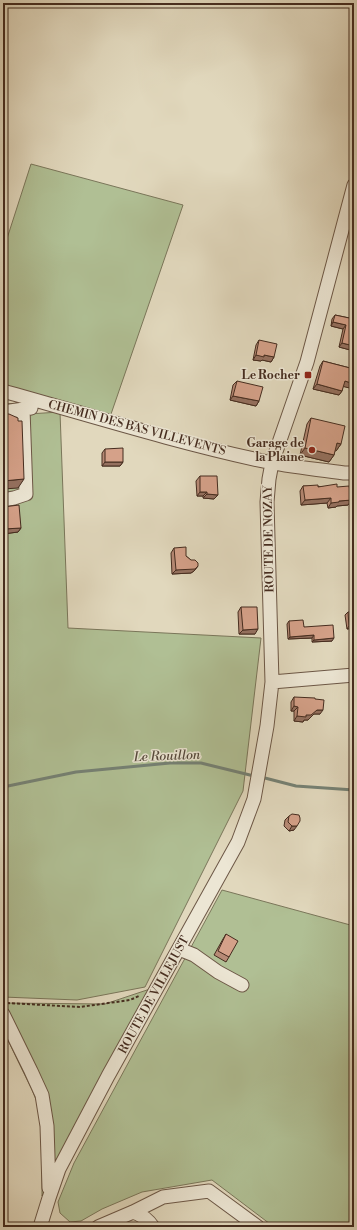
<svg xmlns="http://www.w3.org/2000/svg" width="357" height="1230" viewBox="0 0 357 1230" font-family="'Libre Bodoni',serif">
<rect width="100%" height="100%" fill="#e1d8bd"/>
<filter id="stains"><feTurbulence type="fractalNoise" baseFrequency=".005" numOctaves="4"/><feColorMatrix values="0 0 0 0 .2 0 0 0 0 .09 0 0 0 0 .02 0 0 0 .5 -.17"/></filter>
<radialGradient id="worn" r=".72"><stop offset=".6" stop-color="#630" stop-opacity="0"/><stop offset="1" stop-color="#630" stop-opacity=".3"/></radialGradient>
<path fill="#b0bf94" stroke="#7a765a" d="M31,164L183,205L110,417L3,387V251Z
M27,403L28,414L60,412L68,628L261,638L243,791L145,987L77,1000L3,997V404Z
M222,890L354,926V1227H274L212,1180L142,1192L102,1209L81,1221L70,1222L60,1213L58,1202L74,1163Z
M153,988L61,1163L42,1196V1114L32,1090L3,1030V1003L105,1004Z"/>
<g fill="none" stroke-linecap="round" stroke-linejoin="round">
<path stroke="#758174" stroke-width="3" d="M261,777L296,786L354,790
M3,787L76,772L170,763H201L254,776"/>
<defs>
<path id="minor" d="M3,391C89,415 175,442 263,461C290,467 317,469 344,473H354
M3,412L31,408
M3,500L14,498L26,494L23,409
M272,682L354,675
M179,949L194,955L218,972L242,985
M3,1014L31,1071L42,1095L47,1126L49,1188
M133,1212C142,1215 148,1219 153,1227
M40,1227L49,1198L59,1169L108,1076L238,842L254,799L267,726L272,682L267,502L269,479L272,463L307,362L354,185
M98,1227L133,1212L163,1197L209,1191L258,1227"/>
</defs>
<use href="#minor" stroke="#6c5746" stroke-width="15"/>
<path stroke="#452c1f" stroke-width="2" stroke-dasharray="3 2" stroke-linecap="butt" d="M350,174L354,158
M7,1003L80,1007L130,1000L139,996"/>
<use href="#minor" stroke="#ece6d4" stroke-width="13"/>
</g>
<path fill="#b78a76" stroke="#452c1f" d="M335,315L354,319V351L339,347L343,329L331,326L332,319Z
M259,340L274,357L271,362L262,360L261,361L253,360L256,345Z
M323,361L354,369V389L343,386L342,391L339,395L313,389L320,366Z
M237,381L259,401L256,406L230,400L233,385Z
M311,418L341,444L336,451L335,450L334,455L329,462L300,455L307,424Z
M354,424V437L351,436Z
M105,449L123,462L120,466H102V453Z
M200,476L218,495L214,499L203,498V496H197L196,481Z
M303,486L337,487L352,500L348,505L337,506L336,507L328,508L327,503L301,505L300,491Z
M3,507L21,528L18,532L3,534Z
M174,548L186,556L198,566L194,571L191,573L172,574L171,553Z
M241,607L255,634H239L238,612Z
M348,612L354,628L347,629L345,615Z
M289,621L304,627L332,641L312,642V638L288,639L287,624Z
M294,697L320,714H314L308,720H304L303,722L294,721V711H291V702Z
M289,816L294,830L289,831L284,826L285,820Z
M226,934L229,957L226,962L214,955L223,939Z"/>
<path fill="#957160" stroke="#452c1f" d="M333,322L346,325L343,329L331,326Z
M342,343L354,346V351L339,347Z
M256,355H264L274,357L271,362L262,360L261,361L253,360Z
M345,381L354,384V389L341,386Z
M317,384L342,391L339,395L313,389Z
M233,396L259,401L256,406L230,400Z
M354,432V437L351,436Z
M337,443L341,444L336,451L332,450Z
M305,448L334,455L329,462L300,455Z
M105,462H123L120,466H102Z
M24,479L18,488L3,489V481Z
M200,492H207L203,496H197Z
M207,494L218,495L214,499L203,498Z
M331,498L327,503L301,505L305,500Z
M352,500L348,505L337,506L336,507L328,508L331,503L339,501Z
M21,528L18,532L3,534V531L4,529Z
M198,566L194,571L191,573L172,574L176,570Z
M354,625V628L347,629L349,626Z
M258,629L255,634H239L243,630Z
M314,635L312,638L288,639L290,637Z
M334,638L332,641L312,642L314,640Z
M294,706L298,707L294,711H291Z
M317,710H323L320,714H314L308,720H304L303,722L294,721L297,716L306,715Z
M292,826H297L294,830L289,831Z"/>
<path fill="#d5a189" stroke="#452c1f" d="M335,315L354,319V346L342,343L346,325L333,322Z
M259,340L277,344L274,357L264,355V357L256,355Z
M323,361L354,369V384L345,381L342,391L317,384Z
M237,381L263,387L259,401L233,396Z
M3,414H9L18,418V421H22L24,479L3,481Z
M311,418L345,426L341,444L337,443L334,455L305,448Z
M123,448V462H105V449Z
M200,476H217L218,495L207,494V492H200Z
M337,484V487L349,486L352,500L339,501V502L331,503V498L305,500L303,486L318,485V487Z
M19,505L21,528L4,529L3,507Z
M186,547V556L191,560H195L198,563V566L195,569L176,570L174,548Z
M241,607H257L258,629L243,630Z
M354,611V625L349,626L348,612Z
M303,620L304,627L333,625L334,638L314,640V635L290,637L289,621Z
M294,697L315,698V699L324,700L323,710H317L311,715H306V717L297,716L298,707L294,706Z
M292,814L299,815L300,818V821L297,826H292L288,822L289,816Z
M226,934L238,941L229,957L218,951Z"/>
<g fill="#8f2418" stroke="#ece6d4" stroke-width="1.5">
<rect x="304" y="371" width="8" height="8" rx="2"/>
<circle cx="312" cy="450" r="4"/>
</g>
<g text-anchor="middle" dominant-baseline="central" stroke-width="3" stroke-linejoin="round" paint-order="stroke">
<g font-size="12" font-weight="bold" fill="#452c1f" stroke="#ece6d4" text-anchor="end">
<text x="300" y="375">Le Rocher</text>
<text x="304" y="443">Garage de<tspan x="304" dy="14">la Plaine</tspan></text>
</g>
<g font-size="12" fill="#452c1f" stroke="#ece6d4">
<text transform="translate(137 428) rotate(15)">CHEMIN DES BAS VILLEVENTS</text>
<text transform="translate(269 539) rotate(-91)">ROUTE DE NOZAY</text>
<text transform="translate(154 995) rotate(-61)">ROUTE DE VILLEJUST</text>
</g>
<g font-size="13" font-style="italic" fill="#55483b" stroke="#ece6d4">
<text transform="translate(167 756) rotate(-2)">Le Rouillon</text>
</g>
</g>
<rect width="357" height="1230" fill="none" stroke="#e1d8bd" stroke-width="16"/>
<rect x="4" y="4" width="349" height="1222" fill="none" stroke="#452c1f" stroke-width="2"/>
<rect x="8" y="8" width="341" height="1214" fill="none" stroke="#452c1f"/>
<rect width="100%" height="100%" filter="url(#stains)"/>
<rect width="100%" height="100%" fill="url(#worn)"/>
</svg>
